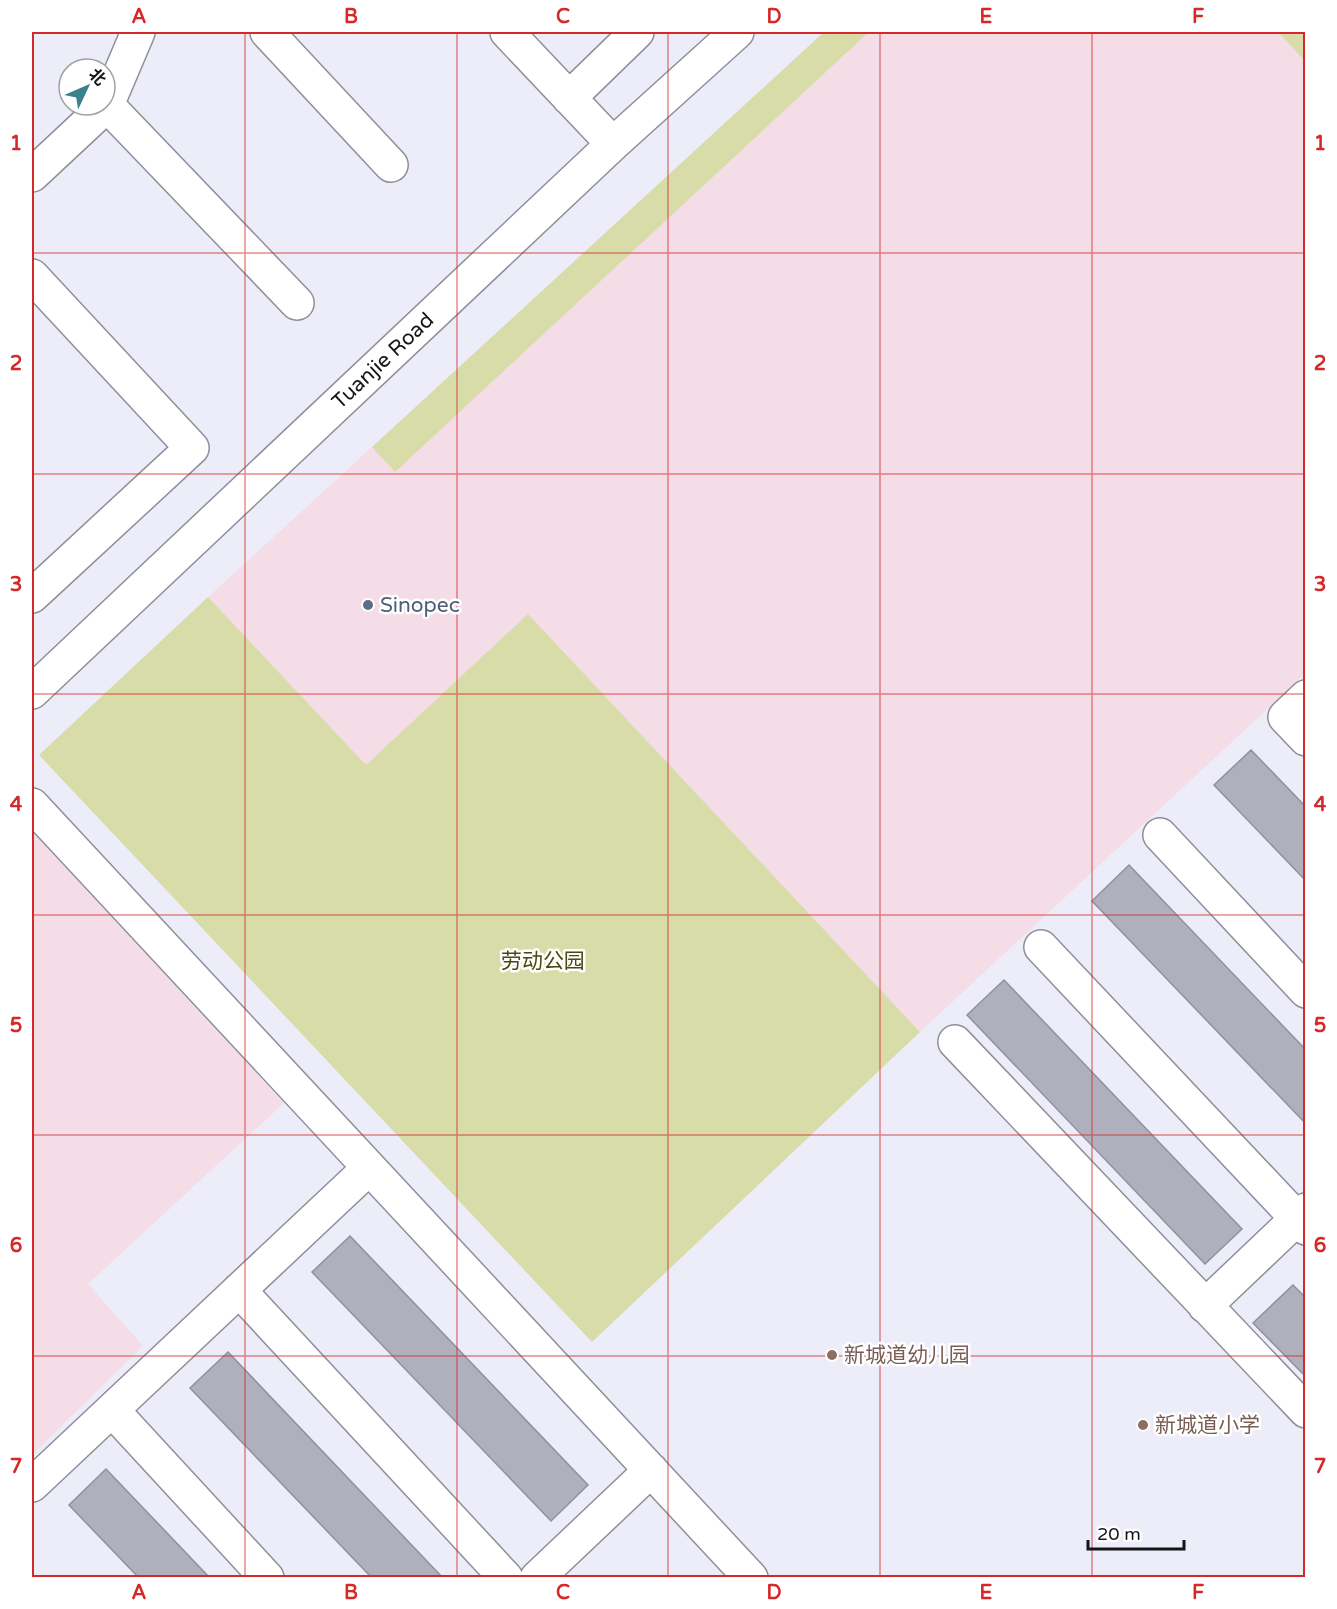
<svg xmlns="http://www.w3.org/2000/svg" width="1337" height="1609" viewBox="0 0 1337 1609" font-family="'Varela Round','Noto Sans SC',sans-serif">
<rect width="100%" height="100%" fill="#ecedf9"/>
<path fill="#f5dde7" d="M869,32H1278L1305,61V674L920,1032L528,614L366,766L208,597L372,447L395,471Z
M32,832L284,1103L88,1284L143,1346L32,1455Z"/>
<path fill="#d7dca9" d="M824,32H869L395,472L372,447Z
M1278,32H1305V61Z
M208,597L366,765L528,614L920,1032L592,1342L39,755Z"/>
<path fill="#afb0bb" stroke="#90919c" stroke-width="1.5" d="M1251,750L1306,807V881L1214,785Z
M1129,865L1306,1050V1124L1092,901Z
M1004,980L1242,1229L1205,1264L967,1015Z
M350,1236L588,1485L551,1521L312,1272Z
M1293,1285L1306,1298V1377L1253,1323Z
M228,1352L443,1578H372L190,1388Z
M106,1469L210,1578H139L69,1505Z"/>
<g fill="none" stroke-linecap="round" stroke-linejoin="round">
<defs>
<path id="minor" d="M267,32L391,165
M507,32L613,144
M569,98L637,32
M107,105L297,303
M32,175L107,105L138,32
M32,276L192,448L32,596
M32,692L613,144L737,32
M1306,697L1285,717L1306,739
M32,805L751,1578
M1160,835L1306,991
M1041,947L1306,1228
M955,1042L1306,1411
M239,1290L506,1578
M1205,1306L1306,1210
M112,1410L267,1578
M32,1485L369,1168
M537,1578L651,1470"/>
</defs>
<use href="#minor" stroke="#8e8f9a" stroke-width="36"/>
<use href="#minor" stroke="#fff" stroke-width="33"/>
</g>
<path fill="none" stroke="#d62828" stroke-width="1.5" stroke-opacity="0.55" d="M245,32V1578M457,32V1578M668,32V1578M880,32V1578M1092,32V1578M32,253H1306M32,474H1306M32,694H1306M32,915H1306M32,1135H1306M32,1356H1306"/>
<circle fill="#5c6f8a" stroke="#fff" stroke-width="2" cx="368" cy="605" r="6"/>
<g fill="#8d6e63" stroke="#fff" stroke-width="2">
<circle cx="832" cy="1355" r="6"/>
<circle cx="1143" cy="1425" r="6"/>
</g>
<g text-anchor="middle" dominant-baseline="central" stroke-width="5" stroke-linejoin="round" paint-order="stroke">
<g font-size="21" fill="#141519" stroke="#fff">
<text transform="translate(383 361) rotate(-43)">Tuanjie Road</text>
</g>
<g font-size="21" fill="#4e5e75" stroke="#fff" text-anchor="start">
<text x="380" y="605">Sinopec</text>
</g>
<g font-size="21" fill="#484b0e" stroke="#fff">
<text x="543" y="961">劳动公园</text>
</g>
<g font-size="21" fill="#785e54" stroke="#fff" text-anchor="start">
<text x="844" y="1355">新城道幼儿园</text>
<text x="1155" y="1425">新城道小学</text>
</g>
</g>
<rect width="1337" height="1609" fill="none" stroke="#ffffff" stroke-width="66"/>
<g transform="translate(87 87) rotate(46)"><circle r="28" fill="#ffffff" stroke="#a1a1a3" stroke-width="1.5"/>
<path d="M0-4.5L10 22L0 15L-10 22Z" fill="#3a818b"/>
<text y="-9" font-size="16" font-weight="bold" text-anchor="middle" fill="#141519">北</text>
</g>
<path d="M1088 1540v9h96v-9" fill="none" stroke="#141519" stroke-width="3"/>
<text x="1097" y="1540" font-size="18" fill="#141519" stroke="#ffffff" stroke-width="4.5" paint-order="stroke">20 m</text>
<rect x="33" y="33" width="1271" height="1543" fill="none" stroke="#d62828" stroke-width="2"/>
<g font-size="20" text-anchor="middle" font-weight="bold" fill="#d62828">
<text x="139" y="23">A</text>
<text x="351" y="23">B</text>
<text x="563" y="23">C</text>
<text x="774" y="23">D</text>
<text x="986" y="23">E</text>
<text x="1198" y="23">F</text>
<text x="16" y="150">1</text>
<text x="1320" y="150">1</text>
<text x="16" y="370">2</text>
<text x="1320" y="370">2</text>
<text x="16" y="591">3</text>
<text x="1320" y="591">3</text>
<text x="16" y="811">4</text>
<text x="1320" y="811">4</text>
<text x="16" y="1032">5</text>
<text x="1320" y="1032">5</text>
<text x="16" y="1252">6</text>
<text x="1320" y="1252">6</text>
<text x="16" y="1473">7</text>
<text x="1320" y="1473">7</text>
<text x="139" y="1599">A</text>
<text x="351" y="1599">B</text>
<text x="563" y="1599">C</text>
<text x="774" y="1599">D</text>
<text x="986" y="1599">E</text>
<text x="1198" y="1599">F</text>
</g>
</svg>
